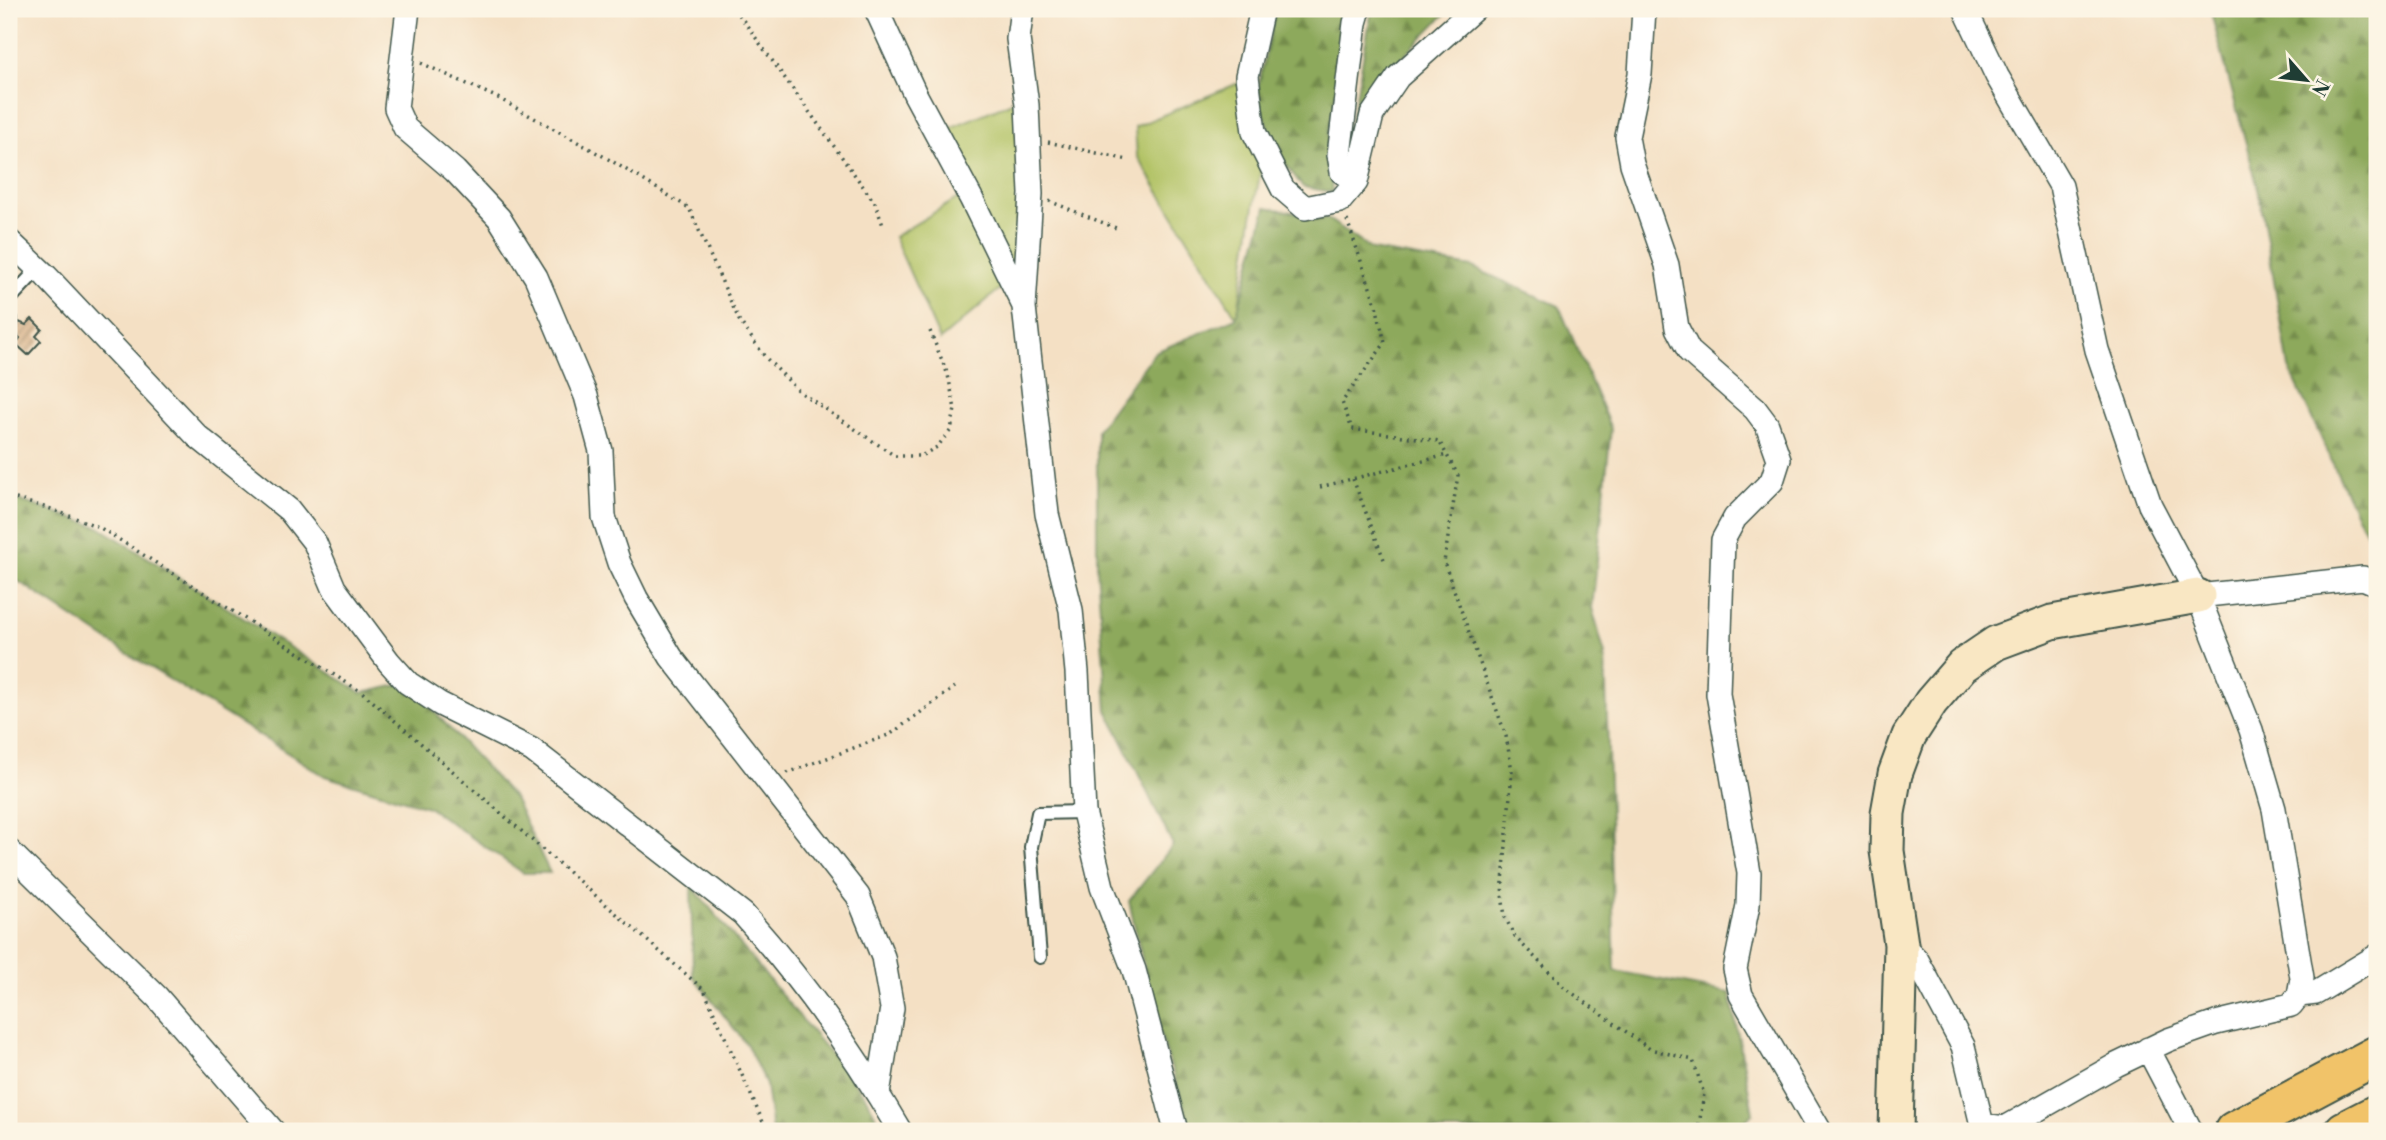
<svg xmlns="http://www.w3.org/2000/svg" width="2386" height="1140" viewBox="0 0 2386 1140" font-family="'Libre Bodoni',serif">
<defs>
<pattern id="forest-firs" width="22" height="20" patternUnits="userSpaceOnUse" patternTransform="scale(1.75)"><rect width="22" height="20" fill="#8da95b"/><path d="M5 1l3.5 6h-7zM16 11l3.5 6h-7z" fill="#738b4c"/></pattern>
<pattern id="building-hatch" width="6" height="6" patternUnits="userSpaceOnUse" patternTransform="scale(1.75)"><rect width="6" height="6" fill="#d9b48c"/><path d="M-1 1l2-2M0 6l6-6M5 7l2-2" fill="none" stroke="#af9473"/></pattern>
</defs>
<rect width="100%" height="100%" fill="#fcf5e5"/>
<filter id="ink" filterUnits="userSpaceOnUse"><feTurbulence type="fractalNoise" baseFrequency=".0143" numOctaves="2"/><feDisplacementMap in="SourceGraphic" scale="14" xChannelSelector="R" yChannelSelector="G"/><feConvolveMatrix kernelMatrix="1 2 1 2 8 2 1 2 1" color-interpolation-filters="sRGB"/></filter>
<filter id="wash" filterUnits="userSpaceOnUse"><feTurbulence type="fractalNoise" baseFrequency=".00686" numOctaves="4" result="noise"/><feDisplacementMap in="SourceGraphic" scale="28" xChannelSelector="R" yChannelSelector="G"/><feGaussianBlur stdDeviation="1.57" result="paint"/><feColorMatrix in="noise" values="0 0 0 0 0 0 0 0 0 0 0 0 0 0 0 0 0 1.4 0 .05"/><feComposite in="paint" operator="in"/></filter>
<g filter="url(#wash)">
<rect width="100%" height="100%" fill="#f4e0c4"/>
<path fill="#b2c366" stroke="#68804d" stroke-width="2" d="M1241,82L1261,169L1252,217L1237,318L1137,156L1135,127Z
M1019,99L1028,211L1015,276L940,340L894,237L968,192L947,129Z"/>
<path fill="url(#forest-firs)" stroke="#567348" stroke-width="2" d="M1276,9H1355L1328,132L1332,192L1303,187L1283,161L1256,97Z
M1372,9H1450L1388,72L1356,130L1350,129Z
M2210,9H2377V549L2356,514L2289,368L2258,188Z
M1266,207L1328,219L1372,250L1472,267L1559,306L1611,429L1592,608L1605,655L1615,971L1730,993L1753,1113L1736,1131H1192L1156,1021L1129,901L1173,845L1107,710L1097,568V430L1155,352L1236,318Z
M9,497L99,527L362,693L408,683L514,798L550,873H523L428,807L325,776L125,652L9,575Z
M691,885L865,1096L884,1131H772L766,1085L747,1045L693,976Z"/>
<g id="blocks">
<path fill="url(#building-hatch)" d="M32,319L42,329L36,336L41,341L28,355L16,344L20,338L11,328L17,326L19,322L26,325Z"/>
</g>
</g>
<g filter="url(#ink)">
<use href="#blocks" fill-opacity="0" stroke="#3f554a" stroke-width="2"/>
<g fill="none" stroke-linecap="round" stroke-linejoin="round">
<defs>
<path id="lane" d="M9,300L38,269
M9,317L11,319
M1040,957L1031,847L1038,813L1084,812"/>
<path id="street" d="M408,9L396,108L405,128L455,171L499,218L536,277L586,396L601,451L604,517L619,563L636,598L671,657L858,896L883,957L892,1008L878,1094
M876,9L915,94L971,198L1023,304
M1022,9L1018,39L1027,105L1031,194L1024,307L1047,514L1071,610L1077,672L1084,812L1102,887L1134,970L1176,1131
M1262,9L1247,76L1254,132L1283,189L1305,208L1340,201L1356,182L1372,115L1398,77L1474,9
M1644,9L1640,74L1627,137L1632,164L1667,265L1677,328L1689,351L1755,409L1767,425L1779,459L1772,481L1735,518L1723,540L1718,694L1749,873L1748,905L1735,969L1741,995L1820,1131
M1356,182L1342,172L1339,155L1355,23L1359,9
M9,241L46,276L197,436L289,510L315,543L334,588L389,662L408,683L440,704L532,750L743,914C802,980 855,1054 900,1131
M2198,596L2363,578L2377,584
M9,851L157,997L273,1131
M1901,944L1917,960L1963,1046L1982,1125L2005,1128L2116,1065L2168,1040L2216,1023L2291,1005L2299,995L2302,978L2274,809L2251,730L2198,596L2150,505L2097,350L2061,186L1997,76L1965,9
M2299,995L2316,993L2377,956
M2148,1049L2191,1131"/>
<path id="secondary" d="M1896,1131L1901,944L1887,851L1888,813L1895,774L1909,736L1931,702L1962,666L1996,643L2052,622L2198,596"/>
<path id="highway" d="M2234,1131L2377,1055
M2344,1131L2377,1114"/>
</defs>
<use href="#lane" stroke="#3f554a" stroke-width="16"/>
<use href="#street" stroke="#3f554a" stroke-width="26"/>
<use href="#secondary" stroke="#3f554a" stroke-width="37"/>
<use href="#highway" stroke="#3f554a" stroke-width="42"/>
<path stroke="#3f554a" stroke-width="3.5" stroke-dasharray="2 5" stroke-linecap="butt" d="M735,9L875,203L884,228
M421,63L498,98L610,160L689,208L739,320L765,357L800,392L895,456H921L937,447L951,430L955,409L948,375L930,331
M1048,142L1128,160
M1049,201L1116,228
M1347,220L1376,305L1385,343L1342,402L1352,429L1439,441L1458,475L1444,562L1506,736L1512,771L1502,894L1505,917L1515,937L1564,987L1650,1049L1693,1060L1704,1094L1698,1131
M1353,479L1385,562
M1320,487L1447,455
M9,497L51,509L99,527L363,693L704,990L767,1131
M787,773L891,734L955,687"/>
<use href="#lane" stroke="#fff" stroke-width="12"/>
<use href="#street" stroke="#fff" stroke-width="23"/>
<use href="#secondary" stroke="#f9e7c3" stroke-width="33"/>
<use href="#highway" stroke="#f1c369" stroke-width="38"/>
</g>
</g>
<rect width="2386" height="1140" fill="none" stroke="#fcf5e5" stroke-width="35"/>
<g transform="translate(2306 80) rotate(118)" stroke="#fcf5e5" stroke-width="5" paint-order="stroke">
<path d="M0-5L12 26L0 18L-12 26Z" fill="#1f3d34"/>
<text y="-10" font-size="19" font-weight="bold" text-anchor="middle" fill="#1f3d34">N</text>
</g>
</svg>
